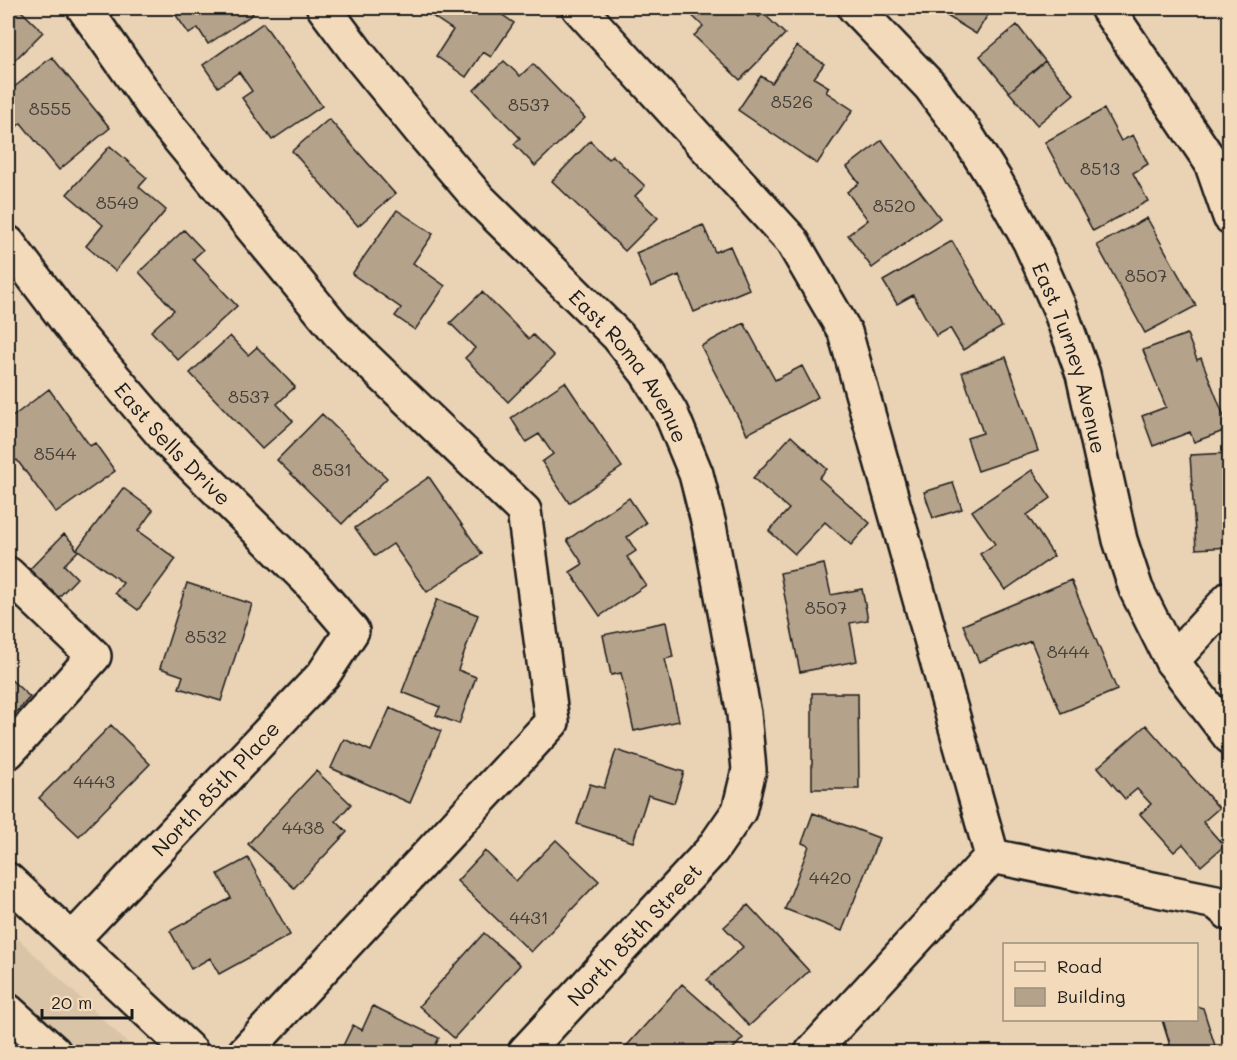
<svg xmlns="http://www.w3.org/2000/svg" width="1237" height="1060" viewBox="0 0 1237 1060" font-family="Mali,sans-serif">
<rect width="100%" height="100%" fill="#ead2b4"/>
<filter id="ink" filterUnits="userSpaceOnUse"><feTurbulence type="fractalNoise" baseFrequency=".0167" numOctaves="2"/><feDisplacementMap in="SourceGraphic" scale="12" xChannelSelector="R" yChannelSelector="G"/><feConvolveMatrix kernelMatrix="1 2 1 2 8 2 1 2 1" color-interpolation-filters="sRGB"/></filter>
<g filter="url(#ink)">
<path fill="#dac4a8" d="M8,929L137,1052H8Z"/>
<path fill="#b4a28b" stroke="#1c1c1c" stroke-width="1.5" d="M8,8H18L43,32L8,67Z
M171,8H249L253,14L208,44L198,28L189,34Z
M420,8H492L514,23L491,57L483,52L466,77L436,56L453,30Z
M684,8H749L759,17L763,13L785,34L740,80L694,36L703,26Z
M952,8H992L976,34L947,16Z
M263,23L322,106L272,140L242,98L252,91L239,72L218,87L203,65Z
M1017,25L1045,61L1009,92L980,56Z
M797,46L824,64L814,78L829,87L826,92L853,110L817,164L738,110L761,76L772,83Z
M52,57L110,128L59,170L21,123L8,134V92Z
M504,61L520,76L533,64L585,118L535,166L514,144L520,138L474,90Z
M1045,61L1074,94L1037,125L1009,92Z
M1104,109L1121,141L1133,135L1148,164L1133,173L1148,201L1093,231L1045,142Z
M329,119L395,194L358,226L292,151Z
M882,140L940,218L872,268L848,235L868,220L847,192L859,183L847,167Z
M590,141L608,159L612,155L645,186L635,196L658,218L625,251L552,181Z
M110,146L147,178L139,187L166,210L115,271L86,246L103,225L67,194Z
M397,210L433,234L413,263L445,286L415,330L395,316L401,308L352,274Z
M1147,218L1196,306L1145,333L1097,245Z
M703,225L715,252L730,246L749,289L694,312L679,275L651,287L636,253Z
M184,230L203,250L193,259L237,306L178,360L151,331L174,310L139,272Z
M952,241L1002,327L963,350L950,328L936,336L913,295L897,304L883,281Z
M482,292L529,339L533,335L554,356L508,402L465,358L475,348L450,323Z
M744,323L775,380L802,366L818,397L747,434L701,346Z
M1187,334L1197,360L1201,358L1229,429L1194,442L1190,432L1153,446L1142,416L1166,407L1143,350Z
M230,336L248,355L257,347L295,387L277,404L293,421L262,449L190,373Z
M1006,357L1038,451L978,471L967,438L983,433L962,372Z
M565,382L622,467L569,503L542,462L553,454L539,434L526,442L511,418Z
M49,389L90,446L95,443L115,471L56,513L17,460L11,464L8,459V420Z
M322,414L387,478L342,524L277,460Z
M791,436L827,469L819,478L870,523L851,545L825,522L795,554L769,531L789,509L753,478Z
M1230,453V547L1196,549L1190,455Z
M1032,470L1051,498L1027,515L1054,556L1005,590L980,554L995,544L972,511Z
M429,477L482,554L427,592L393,544L375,556L355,528Z
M953,483L962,509L933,518L924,492Z
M123,488L153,510L138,531L176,559L138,610L115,593L123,583L77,549Z
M629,498L646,523L627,537L636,551L627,557L646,585L600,616L570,572L583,564L567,540Z
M64,534L75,545L74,546L78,551L64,565L77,578L56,600L27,572Z
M824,564L831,595L862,589L868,620L850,623L857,661L800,672L780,573Z
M1071,580L1117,690L1061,713L1031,641L979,662L963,625Z
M187,583L252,604L221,701L179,688L183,676L160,668Z
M437,599L478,615L458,670L476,677L459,724L436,715L440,707L402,692Z
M666,622L673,657L665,659L679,721L634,731L621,673L611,675L603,635Z
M8,677L30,697L8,722Z
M812,693H858L859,789H812Z
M390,708L441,731L410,803L331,768L344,739L371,751Z
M111,725L150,764L79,836L39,798Z
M1146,725L1219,808L1203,822L1224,846L1201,866L1183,844L1174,852L1140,814L1151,804L1137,789L1125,799L1098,767Z
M616,750L684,772L674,803L648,795L633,842L577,824L590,784L604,788Z
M316,771L351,804L336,821L347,832L294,888L248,844Z
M813,813L879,838L842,931L785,909L809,846L802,843Z
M556,840L599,881L531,952L457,881L485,851L516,881Z
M248,858L290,935L219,974L210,958L191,969L170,931L231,898L218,874Z
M748,905L809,971L749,1026L707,980L743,947L724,927Z
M484,933L520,965L454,1038L419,1006Z
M682,984L743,1038L730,1052H718L710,1045L703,1052H624L622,1051Z
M373,1006L439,1038L432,1052H340L353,1025L362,1030Z
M1196,1006L1203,1008L1217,1052H1162L1170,1044L1163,1020H1196Z
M1196,1006L1203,1008L1217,1052H1172L1162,1020H1196Z"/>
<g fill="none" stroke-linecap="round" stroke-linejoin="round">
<defs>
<g id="minor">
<path d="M84,8L161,117L339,333L524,511L552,722L245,1052"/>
<path id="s1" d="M324,8L359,55L421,131L479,199L618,336L647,373L671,413L696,474L709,525L744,714L749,770L739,811L712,850L525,1052"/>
<path d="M579,8L792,241L845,332L992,856L812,1052"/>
<path id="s2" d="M855,8L930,86L966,134L995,180L1030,242L1059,307L1083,374L1120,540L1136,589L1172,661L1230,737"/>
<path d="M1107,8L1211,162L1230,217"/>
<path id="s3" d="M8,243L76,333L168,441L308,580L352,631L323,675L72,940"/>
<path d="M8,574L94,656L8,752"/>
<path d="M1172,661L1230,598"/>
<path d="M992,856L1216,902L1230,914"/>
<path d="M8,1011L54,1052"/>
</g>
<path id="major" d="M8,880L191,1052"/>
</defs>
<use href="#minor" stroke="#1c1c1c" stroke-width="38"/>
<use href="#major" stroke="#1c1c1c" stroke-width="38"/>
<use href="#minor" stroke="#f3daba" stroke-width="33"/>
<use href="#major" stroke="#f3daba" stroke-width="33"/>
</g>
</g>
<g text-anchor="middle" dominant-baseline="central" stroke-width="6" stroke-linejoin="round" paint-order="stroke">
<g font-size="18" fill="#423e38">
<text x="792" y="101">8526</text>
<text x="529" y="104">8537</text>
<text x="50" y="108">8555</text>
<text x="1100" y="168">8513</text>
<text x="117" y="202">8549</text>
<text x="894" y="205">8520</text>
<text x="1146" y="275">8507</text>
<text x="249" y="396">8537</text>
<text x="55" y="453">8544</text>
<text x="332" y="469">8531</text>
<text x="826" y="607">8507</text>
<text x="206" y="636">8532</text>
<text x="1068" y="651">8444</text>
<text x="94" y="781">4443</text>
<text x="303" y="827">4438</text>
<text x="830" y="877">4420</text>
<text x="529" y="917">4431</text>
</g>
<g font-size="21" fill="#1c1c1c" stroke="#f3daba">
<text stroke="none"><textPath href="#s2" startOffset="417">East Turney Avenue</textPath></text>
<text stroke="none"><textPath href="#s1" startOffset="472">East Roma Avenue</textPath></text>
<text stroke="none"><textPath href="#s3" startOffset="260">East Sells Drive</textPath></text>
<text transform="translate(215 788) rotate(-47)">North 85th Place</text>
<text transform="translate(634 934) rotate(-47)">North 85th Street</text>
</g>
</g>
<rect width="1237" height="1060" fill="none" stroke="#f3daba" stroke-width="30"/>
<rect x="15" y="15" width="1207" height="1030" fill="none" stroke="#1c1c1c" stroke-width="2" filter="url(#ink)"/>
<rect x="1003" y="943" width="195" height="78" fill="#f3daba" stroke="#9d8e7b" stroke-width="1.5"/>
<rect x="1015" y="962" width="30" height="9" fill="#f3daba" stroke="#9d8e7b" stroke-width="1.5"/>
<text x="1057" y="973" font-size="18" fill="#1c1c1c">Road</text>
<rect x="1015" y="988" width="30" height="18" fill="#b4a28b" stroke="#9d8e7b" stroke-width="1.5"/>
<text x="1057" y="1003" font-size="18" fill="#1c1c1c">Building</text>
<path d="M42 1009v9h90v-9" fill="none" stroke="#1c1c1c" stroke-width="3"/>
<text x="51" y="1009" font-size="18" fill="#1c1c1c" stroke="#f3daba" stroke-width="4.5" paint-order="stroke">20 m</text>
</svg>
